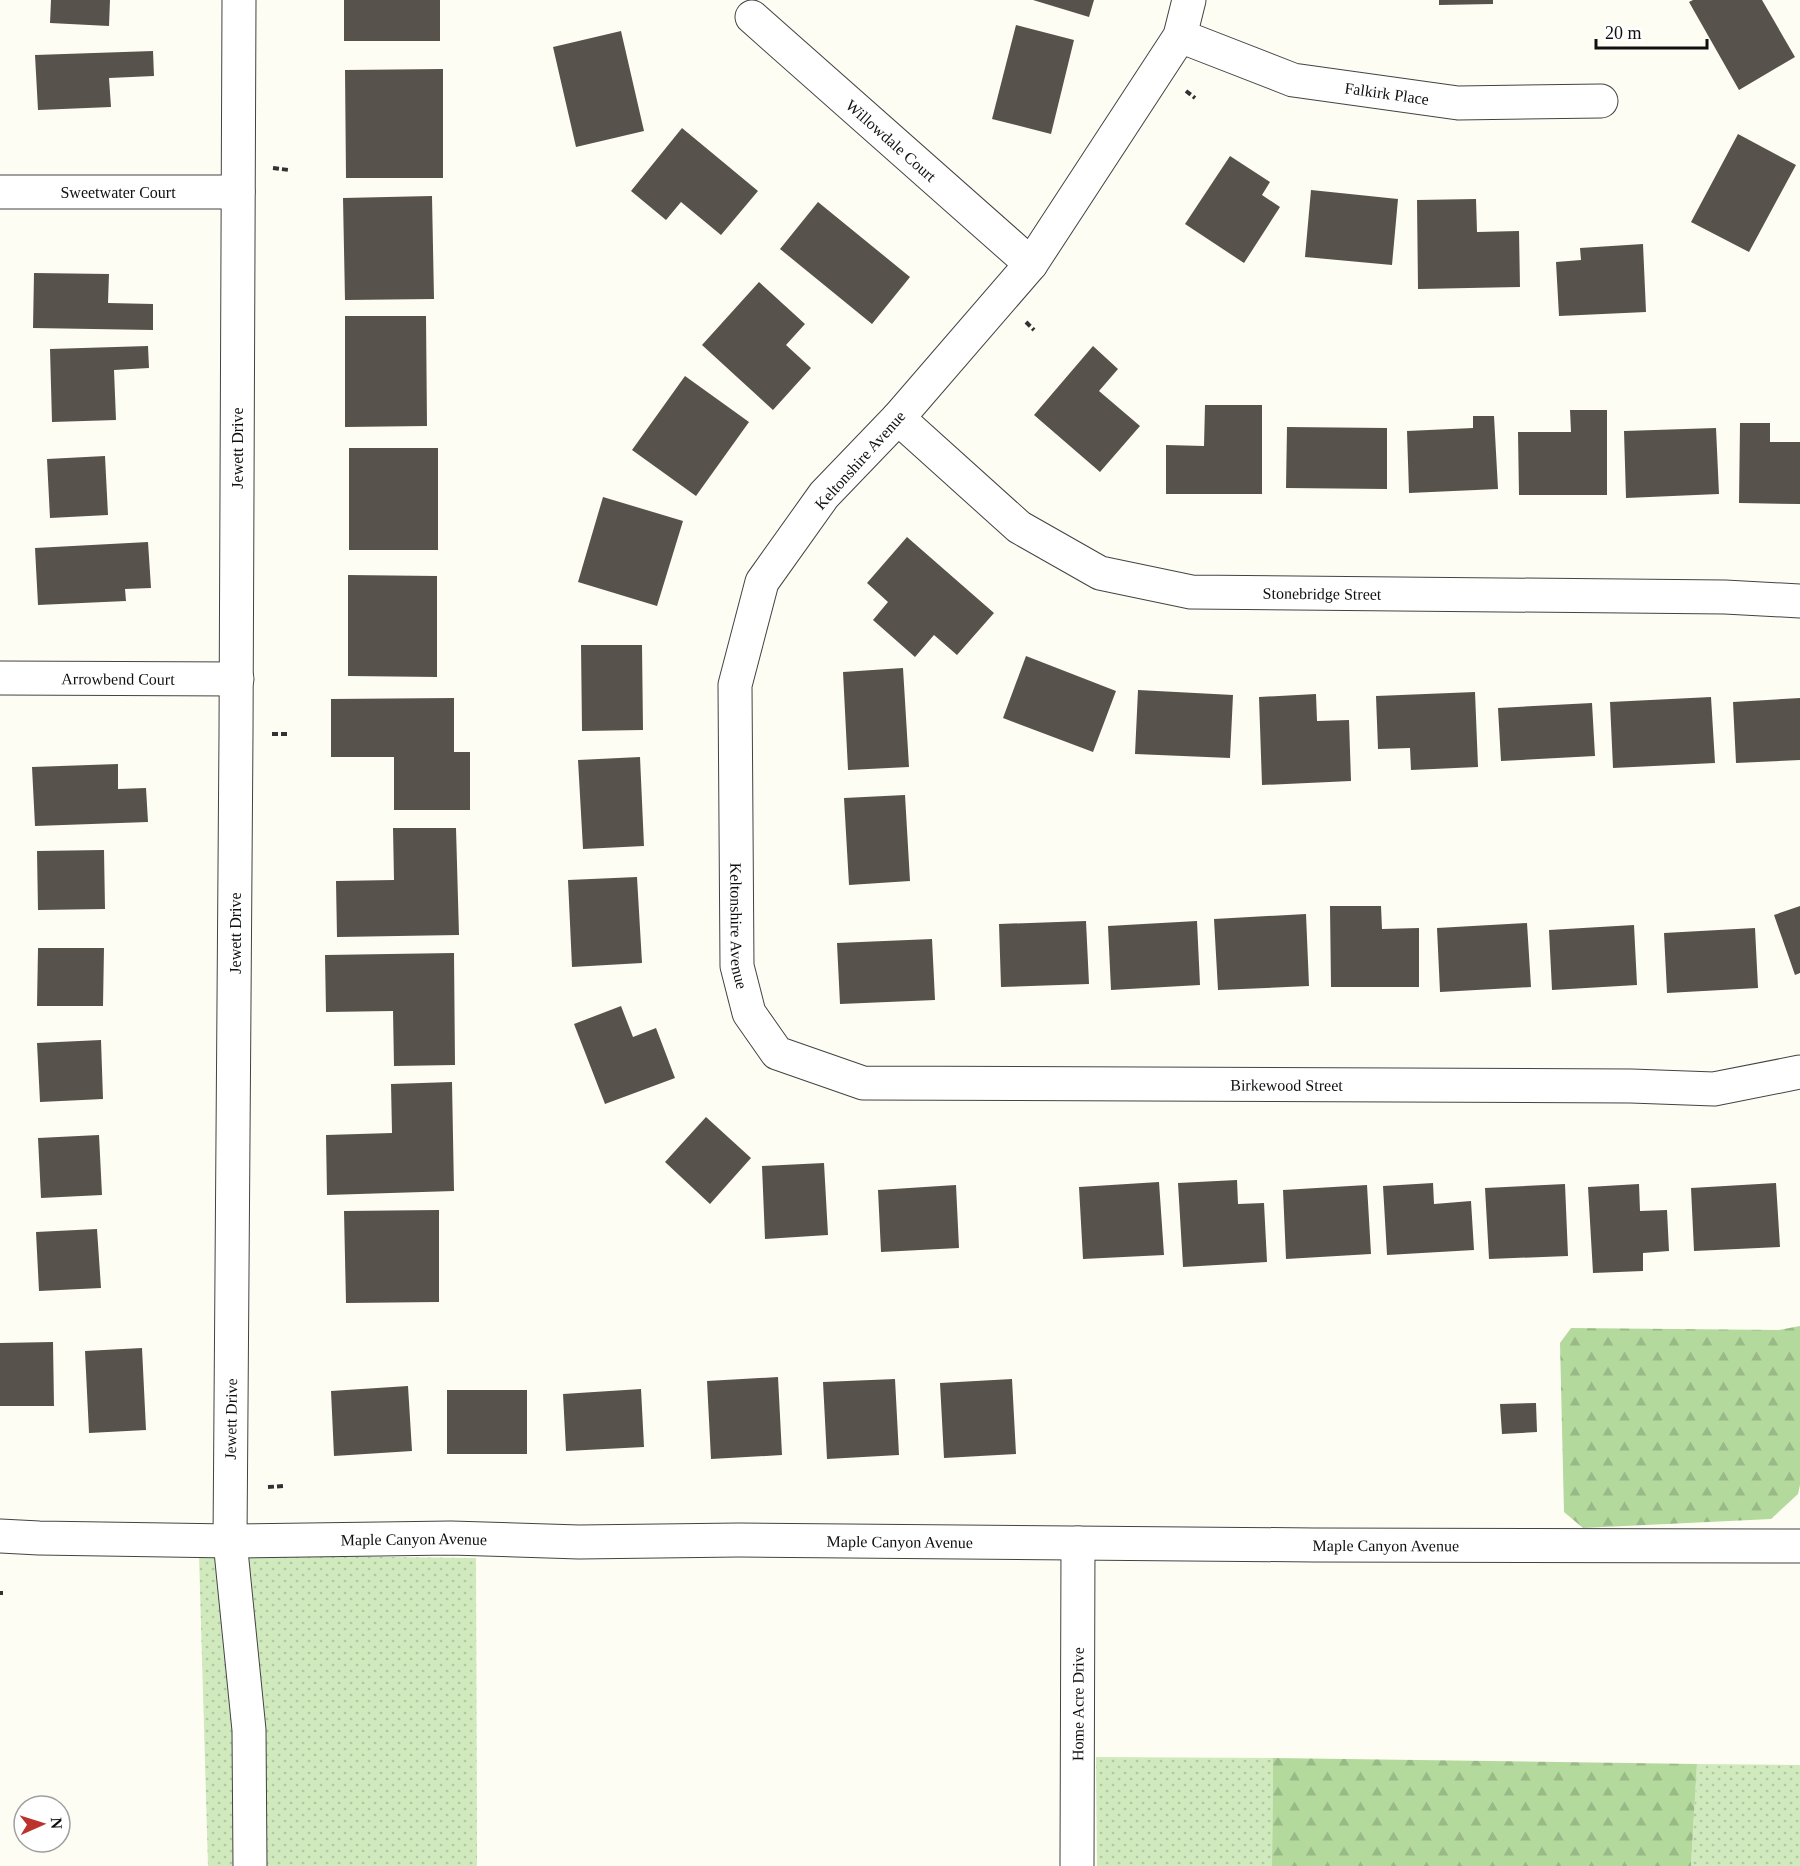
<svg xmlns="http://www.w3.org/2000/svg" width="1800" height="1866" viewBox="0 0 1800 1866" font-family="'Times New Roman',serif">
<defs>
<pattern id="grass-dots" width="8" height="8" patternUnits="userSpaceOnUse" patternTransform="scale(1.5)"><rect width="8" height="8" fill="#d0e9bd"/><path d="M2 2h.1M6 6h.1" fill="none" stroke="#b2c7a1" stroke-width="1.8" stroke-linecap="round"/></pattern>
<pattern id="forest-firs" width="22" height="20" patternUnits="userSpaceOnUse" patternTransform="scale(1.5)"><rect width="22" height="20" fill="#b3d99d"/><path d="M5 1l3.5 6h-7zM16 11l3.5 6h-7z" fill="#99b986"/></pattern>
</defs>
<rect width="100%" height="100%" fill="#fefdf3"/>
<path fill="url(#grass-dots)" d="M199,1555L476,1558L477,1866H208Z
M1096,1757L1273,1758L1272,1866H1097Z
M1697,1764L1800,1765V1866H1691Z"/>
<path fill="url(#forest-firs)" d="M1800,1326V1485L1798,1494L1771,1519L1583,1528L1564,1512L1560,1343L1571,1328L1779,1330Z
M1273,1758L1697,1764L1691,1866H1272Z"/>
<path fill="#58524c" d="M51,0H110L109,26L50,23Z
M344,0H440V41H344Z
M1033,0H1094L1089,17Z
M1439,0H1493V4L1439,5Z
M1693,0H1762L1795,57L1739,90L1689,2Z
M1016,25L1074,40L1051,134L992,119Z
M621,31L644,131L576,147L553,47Z
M153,51L154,76L109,78L111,107L38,110L35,55Z
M443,69V178H346L345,70Z
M682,128L758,191L721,235L681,202L666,220L631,191Z
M1738,134L1796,165L1749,252L1691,222Z
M1230,156L1270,182L1262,195L1280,207L1244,263L1185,224Z
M1311,190L1398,199L1392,265L1305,257Z
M432,196L434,299L345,300L343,198Z
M1476,199L1477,232L1519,231L1520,287L1418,289L1417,200Z
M818,202L910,277L872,324L780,249Z
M1643,244L1646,312L1559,316L1556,262L1581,260L1580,248Z
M34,273L109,274L108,303L153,304V330L33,328Z
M759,282L805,324L786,345L811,368L773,410L702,345Z
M345,316H426L427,426L345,427Z
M148,346L149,368L114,370L116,420L52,422L50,349Z
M1093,346L1118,369L1099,391L1140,426L1100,472L1034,415Z
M685,376L749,422L696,496L632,450Z
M1205,405H1262V494H1166V445L1204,446Z
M1570,410H1607V495H1519L1518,432H1571Z
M1473,416H1494L1498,489L1409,493L1407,431L1473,428Z
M1740,423H1770V442H1800V504L1739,503Z
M1287,427L1387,428V489L1286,488Z
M1716,428L1719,494L1626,498L1624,431Z
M349,448H438V550H349Z
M105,456L108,515L50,518L47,459Z
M603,497L683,521L657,606L578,582Z
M907,537L994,613L957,655L934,635L915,657L873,620L888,602L867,583Z
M148,542L151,588L125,589L126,601L38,605L35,548Z
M348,575L437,576V677L348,676Z
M581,645H642L643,730L582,731Z
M1026,656L1116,691L1093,752L1003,718Z
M903,668L909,767L848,770L843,672Z
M1138,690L1233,695L1230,758L1135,754Z
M1475,692L1478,767L1411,770L1410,748L1378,749L1376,696Z
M1316,694L1317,721L1349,720L1351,781L1262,785L1259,697Z
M1711,697L1715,763L1613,768L1610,702Z
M454,698V752H470V810H394V757H331V699Z
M1800,698V760L1736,763L1733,702Z
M1592,703L1595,756L1501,761L1498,708Z
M640,757L644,846L583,849L578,760Z
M118,764V789L146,788L148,822L35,826L32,767Z
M905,795L910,881L849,885L844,798Z
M393,828H456L459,935L337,937L336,881L394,880Z
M104,850L105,909L38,910L37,851Z
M637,877L642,963L572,967L568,880Z
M1330,906H1381L1382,929L1419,928V987H1331Z
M1800,906V973L1795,975L1774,915Z
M1306,914L1309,986L1218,990L1214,919Z
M1086,921L1089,984L1001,987L999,924Z
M1197,921L1200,985L1111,990L1108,926Z
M1527,923L1531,987L1440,992L1437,928Z
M1634,925L1637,985L1552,990L1549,930Z
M1755,928L1758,988L1667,993L1664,933Z
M932,939L935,1000L840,1004L837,943Z
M38,948H104L103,1006H37Z
M454,953L455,1065L394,1066L393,1011L326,1012L325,955Z
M621,1006L633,1037L656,1028L675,1078L605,1104L574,1024Z
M101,1040L103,1099L40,1102L37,1043Z
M452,1082L454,1191L327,1195L326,1135L392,1133L391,1084Z
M706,1117L751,1158L710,1204L665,1162Z
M99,1135L102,1195L41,1198L38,1138Z
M824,1163L828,1235L765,1239L762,1166Z
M1237,1180L1238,1204L1264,1203L1267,1262L1183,1267L1178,1183Z
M1159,1182L1164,1255L1083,1259L1079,1187Z
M1433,1183L1434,1204L1471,1201L1474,1250L1387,1255L1383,1186Z
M1776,1183L1780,1247L1694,1251L1691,1188Z
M1565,1184L1568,1256L1489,1259L1485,1188Z
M1639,1184L1640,1211L1667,1210L1669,1251L1643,1253V1271L1593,1273L1588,1187Z
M956,1185L959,1248L881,1252L878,1190Z
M1367,1185L1371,1254L1286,1259L1283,1190Z
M439,1210V1302L346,1303L344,1211Z
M97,1229L101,1288L39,1291L36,1232Z
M53,1342L54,1406H0V1343Z
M142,1348L146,1430L89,1433L85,1351Z
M778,1377L782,1455L711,1459L707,1381Z
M895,1379L899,1455L827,1459L823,1382Z
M1012,1379L1016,1454L944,1458L940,1383Z
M408,1386L412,1451L334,1456L331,1391Z
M641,1389L644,1447L566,1451L563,1394Z
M447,1390H527V1454H447Z
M1536,1403L1537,1432L1502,1434L1500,1404Z"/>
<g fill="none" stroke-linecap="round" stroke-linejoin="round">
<defs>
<g id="minor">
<path d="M239,0L236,733L230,1541L249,1730L250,1866"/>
<path id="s1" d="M1189,0L1180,36L1031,264L898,418L824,495L762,582L735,685L737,966L749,1013L777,1053L863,1083L1631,1086L1714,1089L1800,1072"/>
<path id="s2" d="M752,17L1031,264"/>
<path id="s3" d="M1180,36L1293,80L1458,103L1601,101"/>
<path id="s4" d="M0,192H238"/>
<path id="s5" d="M898,418L1019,527L1100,573L1191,592L1725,597L1800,601"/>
<path id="s6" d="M0,678L237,679"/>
<path id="s7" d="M0,1536L39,1538L230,1541L451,1538L579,1542L739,1540L1314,1545L1800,1546"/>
<path id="s8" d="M1077,1866L1078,1543"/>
</g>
</defs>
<use href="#minor" stroke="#434343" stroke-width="35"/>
<path stroke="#323232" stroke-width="4" stroke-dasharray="6 3" stroke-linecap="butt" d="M1186,91L1195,98
M273,168L289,170
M1026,322L1034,330
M272,734H287
M268,1487L284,1486
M0,1593H3"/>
<use href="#minor" stroke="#fff" stroke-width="33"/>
</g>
<g text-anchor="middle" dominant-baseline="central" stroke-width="6" stroke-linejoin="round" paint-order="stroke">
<g font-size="16" fill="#101010" stroke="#fff">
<text stroke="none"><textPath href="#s3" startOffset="216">Falkirk Place</textPath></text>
<text stroke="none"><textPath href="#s2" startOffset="186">Willowdale Court</textPath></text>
<text stroke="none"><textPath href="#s4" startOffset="118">Sweetwater Court</textPath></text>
<text transform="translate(237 448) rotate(-90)">Jewett Drive</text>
<text transform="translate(860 460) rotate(-48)">Keltonshire Avenue</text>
<text stroke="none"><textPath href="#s5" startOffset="480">Stonebridge Street</textPath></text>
<text stroke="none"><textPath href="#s6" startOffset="118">Arrowbend Court</textPath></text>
<text stroke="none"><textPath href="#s1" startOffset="1074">Keltonshire Avenue</textPath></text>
<text transform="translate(235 933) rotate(-90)">Jewett Drive</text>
<text stroke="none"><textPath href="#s1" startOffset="1726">Birkewood Street</textPath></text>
<text transform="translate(231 1419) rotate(-89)">Jewett Drive</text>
<text stroke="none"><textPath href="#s7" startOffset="414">Maple Canyon Avenue</textPath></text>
<text stroke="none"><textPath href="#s7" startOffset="900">Maple Canyon Avenue</textPath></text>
<text stroke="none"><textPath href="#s7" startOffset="1386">Maple Canyon Avenue</textPath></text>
<text stroke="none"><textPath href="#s8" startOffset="162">Home Acre Drive</textPath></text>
</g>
</g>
<g transform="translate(42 1824) rotate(87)"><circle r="28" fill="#ffffff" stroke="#9f9f9f" stroke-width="1.5"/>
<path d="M0-4.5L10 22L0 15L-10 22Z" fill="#bc322c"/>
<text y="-9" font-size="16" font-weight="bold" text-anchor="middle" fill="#101010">N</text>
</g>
<path d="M1596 39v9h111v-9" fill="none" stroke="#101010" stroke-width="3"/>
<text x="1605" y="39" font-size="18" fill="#101010" stroke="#ffffff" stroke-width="4.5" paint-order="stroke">20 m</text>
</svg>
